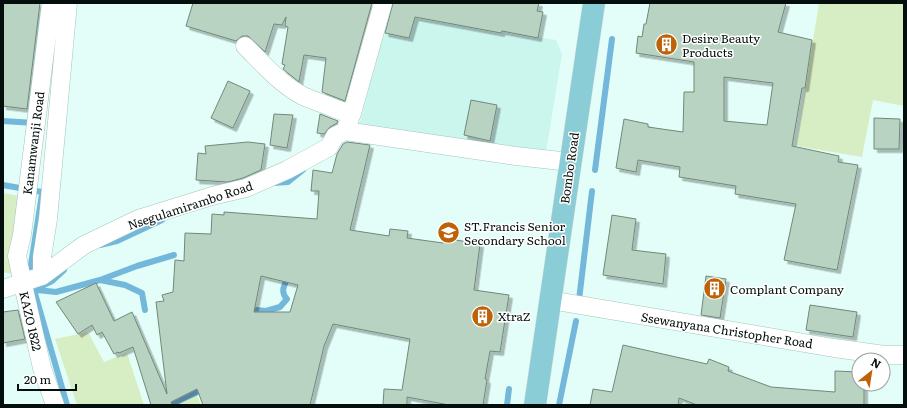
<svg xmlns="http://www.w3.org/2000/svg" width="907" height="408" viewBox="0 0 907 408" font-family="Literata,serif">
<defs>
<filter id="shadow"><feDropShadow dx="3.5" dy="3.5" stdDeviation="0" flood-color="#0004"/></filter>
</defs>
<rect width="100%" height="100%" fill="#e3fef8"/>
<path fill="#cbf6ee" d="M388,14L556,40L562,54L546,152L359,126Z"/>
<path fill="#d7eec4" d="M819,3H904V106L873,100L862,157L796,146Z
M3,193L25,197L12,274L3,272Z
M88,332L104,362L127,353L144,405H77L55,339Z
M197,395L201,405H173Z"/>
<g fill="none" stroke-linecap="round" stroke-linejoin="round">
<path stroke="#73b7db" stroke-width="6" d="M3,121L34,123
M595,170L612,39
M273,183L288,182L303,170
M3,185L42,192
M100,245L117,241L162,220
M30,271L42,194
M100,280L137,266L174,255
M27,289L56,292L100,280L125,285L142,293L145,310
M34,290L67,405
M34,290L52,281L64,270
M582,301L579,300L592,191
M248,309L266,311L280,307L287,299C280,292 284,286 288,277L290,278
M169,405L204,389
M507,405L509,389
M559,405L576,321"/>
</g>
<path fill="#b9d3c2" stroke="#708878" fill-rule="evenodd" filter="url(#shadow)" d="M3,3H40L27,109L3,106Z
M193,3H372L345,101L322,92L326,58L304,55L299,82L283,69L285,65L282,64L288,27L285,26L286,17L282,25L274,24L265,52L248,36H242L236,41L186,26Z
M393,3H539L537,11L543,12L538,38L502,31L501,33L415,17L409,38L385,33Z
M650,3H786L778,32L812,40L805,88H802L792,146L839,156L838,162L858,165L837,270L784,260L796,204L735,194L736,186L679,177L680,167L638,160L636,172L616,168L624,119L648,124V127L683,132L684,92H694V62L636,53L638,36L642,37L644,24H646ZM724,77L773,83L767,125L724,121Z
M228,81L250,91L233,128L211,118Z
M471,100L497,105L490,141L464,135Z
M274,114L293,115L287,148L270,145Z
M320,114L338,121L337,123L330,127L324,134L317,133Z
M874,118L900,119L899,149H874Z
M248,142L265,144L261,170L243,178L228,182L196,180L198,153L206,154L205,146Z
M347,142L370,145L350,230L389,236L390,229L408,231L407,238L443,243L444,238L480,244L474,290L509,295L500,352L490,351L485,379L487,380L483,405H449L407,397V405H383L384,389L402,390L410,339L333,324L324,346L310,405H203L197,389L171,402L172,405H151L133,347L119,353L118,352L114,354L102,332L97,335L92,325L78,334L56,302L96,283L114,321L132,312L167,394L156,302L164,301L162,295L173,292L175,260L184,261L185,233L211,234L212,214L224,215V212L317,219L319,191H311L313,170L332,173L337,154L343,144ZM261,276L298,285L290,312H254Z
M612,215L636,219L632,250L666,254L663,284L603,275Z
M706,276L726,279L720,318L701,315Z
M810,305L857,312L853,337L806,330Z
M18,310L25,339L3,343V312Z
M623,345L707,364L709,359L729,367L728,371L771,387L835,392V371L859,372V384H864V405H697L679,398L678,405H590L593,389L612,392Z"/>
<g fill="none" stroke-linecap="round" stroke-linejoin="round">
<defs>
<path id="street" d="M51,3L22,235L17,256L24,289L42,368L55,405
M245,46C263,64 280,84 303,96C312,100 321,103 329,106C336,109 345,113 352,113
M345,131L352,113L383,3
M42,276V257L48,219L68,3
M3,289L42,276L84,245L138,219L212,196L246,188L287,170L329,147L335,136L345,131L516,156L570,162
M550,300L834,348L885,355H904"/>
<path id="primary" d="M535,405L594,3"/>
</defs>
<use href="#street" stroke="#a4c5be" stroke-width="19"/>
<use href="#primary" stroke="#e1e2e2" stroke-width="23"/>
<use href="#street" stroke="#fff" stroke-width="18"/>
<use href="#primary" stroke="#8bcdd6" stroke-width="22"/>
</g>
<defs>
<symbol id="building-disc" viewBox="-11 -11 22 22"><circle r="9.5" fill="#bd6207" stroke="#fff"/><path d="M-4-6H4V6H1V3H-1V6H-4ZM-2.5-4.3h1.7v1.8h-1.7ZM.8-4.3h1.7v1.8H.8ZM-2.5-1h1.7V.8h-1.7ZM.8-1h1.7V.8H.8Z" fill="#fff"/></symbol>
<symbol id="school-disc" viewBox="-11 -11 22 22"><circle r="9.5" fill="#bd6207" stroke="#fff"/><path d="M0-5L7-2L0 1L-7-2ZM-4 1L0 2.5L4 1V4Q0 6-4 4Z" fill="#fff"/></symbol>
</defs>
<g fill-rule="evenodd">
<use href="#building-disc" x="654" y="32" width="25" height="25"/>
<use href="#school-disc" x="436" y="220" width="25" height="25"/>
<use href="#building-disc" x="702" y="276" width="25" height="25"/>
<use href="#building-disc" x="470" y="304" width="25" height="25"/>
</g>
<g text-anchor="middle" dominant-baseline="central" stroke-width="3" stroke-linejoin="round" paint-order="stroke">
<g font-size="12" fill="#040e0c" stroke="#fff" text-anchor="start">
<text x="682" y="38">Desire Beauty<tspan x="682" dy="14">Products</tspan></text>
<text x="464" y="226">ST.Francis Senior<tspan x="464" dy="14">Secondary School</tspan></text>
<text x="730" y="289">Complant Company</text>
<text x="498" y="316">XtraZ</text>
</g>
<g font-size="12" fill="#040e0c" stroke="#fff">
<text transform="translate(33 143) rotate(-83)">Kanamwanji Road</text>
<text transform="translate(569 168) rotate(-82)">Bombo Road</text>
<text transform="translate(190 205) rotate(-18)">Nsegulamirambo Road</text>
<text transform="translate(31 321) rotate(77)">KAZO 1822</text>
<text transform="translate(727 330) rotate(9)">Ssewanyana Christopher Road</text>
</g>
</g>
<rect width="907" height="408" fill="none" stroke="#040e0c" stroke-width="8"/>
<g transform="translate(871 372) rotate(30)"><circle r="19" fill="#ffffff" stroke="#9b9f9e"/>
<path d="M0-3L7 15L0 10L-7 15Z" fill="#bd6207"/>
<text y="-6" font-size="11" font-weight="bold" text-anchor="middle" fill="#040e0c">N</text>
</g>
<path d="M18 384v6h58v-6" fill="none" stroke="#040e0c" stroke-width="2"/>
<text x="24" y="384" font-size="12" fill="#040e0c" stroke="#ffffff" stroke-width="3" paint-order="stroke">20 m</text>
</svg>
